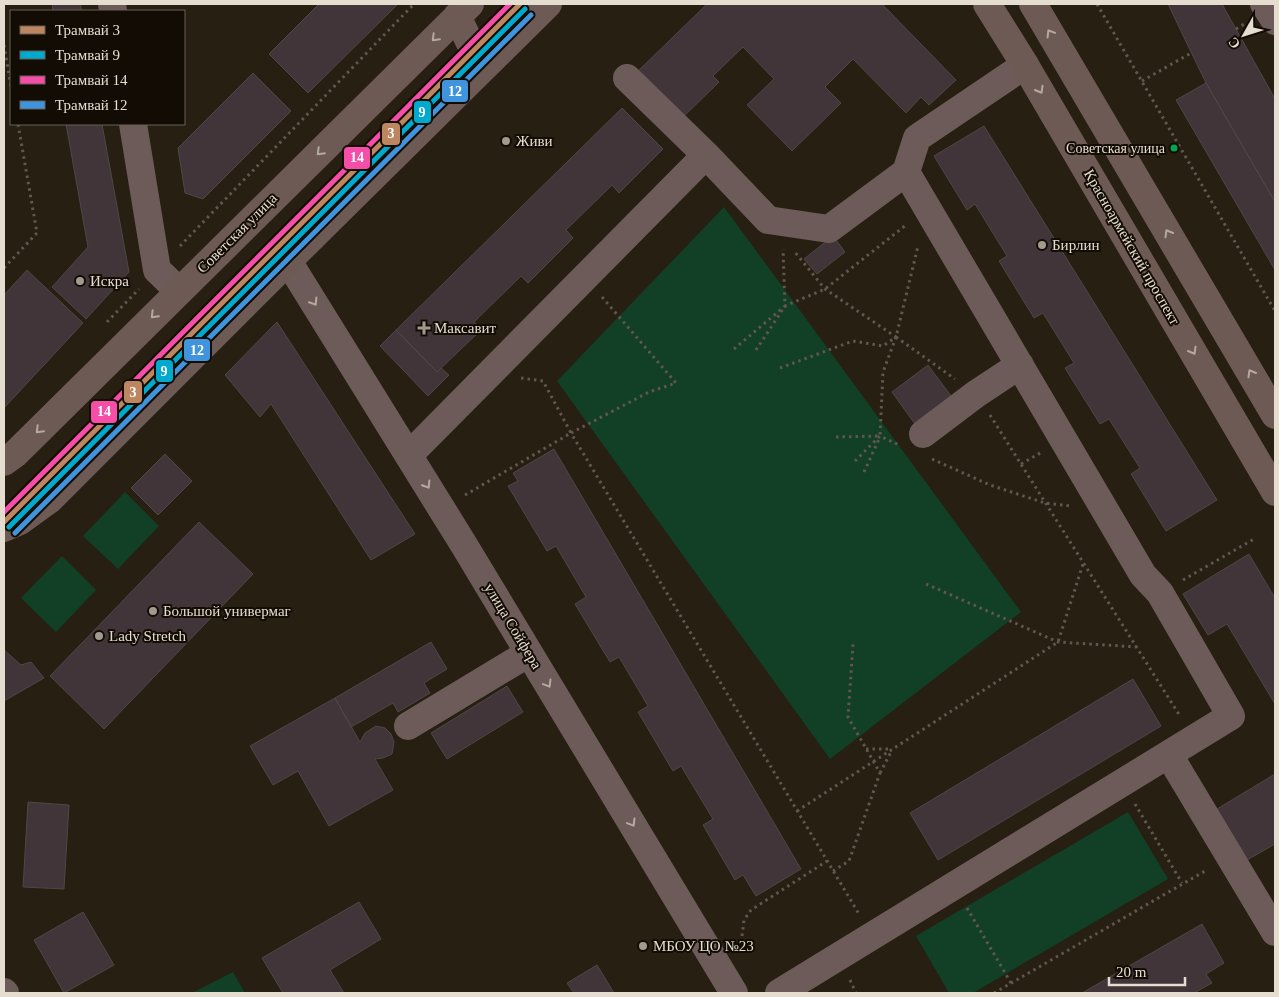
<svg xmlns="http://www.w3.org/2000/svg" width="1279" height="997" viewBox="0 0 1279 997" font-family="Georgia,serif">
<rect width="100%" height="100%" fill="#261f12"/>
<path fill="#114026" d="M724,207L1021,612L830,759L557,381Z
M125,492L159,526L118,569L83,536Z
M62,556L96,590L56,632L21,598Z
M1128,812L1168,879L973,993H949L916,936Z
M233,972L245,993H192Z"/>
<path fill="#423539" stroke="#4e4745" d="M52,4H80L82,11H53Z
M319,4H398L308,93L269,54Z
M707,4H882L956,80L929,105L921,97L906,113L853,59L825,87L841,103L792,151L747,105L774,79L743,47L713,76L719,82L679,121L634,75Z
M1168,4H1222L1275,99V202L1206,83Z
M253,73L291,111L203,199L185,193L178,148Z
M1206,83L1275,202V270L1176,100Z
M622,108L663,149L619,193L612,185L566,230L573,238L528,283L521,276L474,322L482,329L437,372L396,330Z
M66,124H102L129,272L86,319L52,287L88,247Z
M984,126L1217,500L1166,531L1131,474L1140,468L1109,419L1100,424L1065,368L1074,363L1043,313L1034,318L999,261L1007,256L975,204L967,210L934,156Z
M833,236L845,252L817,274L804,259Z
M27,270L83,323L4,408V295Z
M277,322L415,534L371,560L271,404L260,417L225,375Z
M396,330L437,372L441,368L449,375L428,396L380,346Z
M928,365L957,404L920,431L892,392Z
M554,449L801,869L756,896L743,875L735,880L703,825L713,819L681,766L673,771L638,712L648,706L619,657L610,662L575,604L586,597L556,546L547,551L508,486L518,481L513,473Z
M165,454L192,481L158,515L131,488Z
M199,522L253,574L104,729L50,676Z
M1249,554L1275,598V704L1227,624L1208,635L1183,594Z
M431,642L447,669L424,683L430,693L398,712L393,703L351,727L335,698Z
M4,650L21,665L31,662L44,678L4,701Z
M1133,679L1161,726L938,860L910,813Z
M507,686L523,712L447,759L431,733Z
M335,698L360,742L365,733L376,726L385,728L391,734L394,742L392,754L383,758L375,759L393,790L329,826L298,771L273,785L250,746Z
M1275,774V844L1247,860L1217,809Z
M28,802L69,805L64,889L23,887Z
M359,902L381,939L330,970L344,993H283L262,958Z
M83,912L114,965L64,993L34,940Z
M1202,924L1224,963L1206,974L1212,983L1194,993H1082Z
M597,965L614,993H574L567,983Z"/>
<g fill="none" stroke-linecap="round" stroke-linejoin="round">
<path stroke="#62564f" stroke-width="3" stroke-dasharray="2.5 4" stroke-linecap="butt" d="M1097,4L1275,311
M1236,29L1246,23
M4,45L11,87
M1142,81L1191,53
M180,246L414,4
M4,268L37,233L18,124
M602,297L676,383L649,392L571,433L859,914
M107,322L139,289
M896,337L955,379
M734,349L785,306L783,249
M756,350L785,306L825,289L906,225
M780,368L853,341L883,346L896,337L825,289L794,251
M990,415L1180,716
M836,437L880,436L883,372L896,337L918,246
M932,459L990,485L1045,503L1072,506
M855,461L880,436L899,445
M1021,464L1042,452
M864,472L879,439
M465,495L571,433L543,381L521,378
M1183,580L1254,539
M926,584L1058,642L1137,647
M866,749H892
M880,773L892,750
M1135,804L1182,883
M797,811L1058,642L1083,564
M833,871L849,861L880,773L848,717L853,644
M967,908L1011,983
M742,936L744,920L751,910L827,861
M850,980L856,993
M994,993L1205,871"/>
<path stroke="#6d5b59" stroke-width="28" d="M112,4L113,11
M1264,4L1275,21
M627,78L706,155L768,220L829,229L906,172
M133,124L157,270L179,291
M288,261L464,545L734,993
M923,434L976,394L1020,365
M409,455L706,155
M408,726L529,653
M1169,755L1275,932
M4,992L5,993
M779,993L1231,716L1160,593L1143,575L906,172L917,138L1025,65"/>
<path stroke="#6e5a55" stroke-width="28" d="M987,4L1025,65L1275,492
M1033,4L1275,415
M457,16L482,68
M4,462L15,454L470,4
M4,528L20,521L49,500L288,261L548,4"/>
<defs>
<path id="tram-1" d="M4,522L520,4"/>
<path id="tram-2" d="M9,527L525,9"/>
<path id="tram-3" d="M4,512L510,4"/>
<path id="tram-4" d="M15,533L531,15"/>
</defs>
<use href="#tram-1" stroke="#120c04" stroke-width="9"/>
<use href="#tram-2" stroke="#120c04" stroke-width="9"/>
<use href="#tram-3" stroke="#120c04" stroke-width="9"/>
<use href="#tram-4" stroke="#120c04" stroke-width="9"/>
<use href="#tram-1" stroke="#bb8660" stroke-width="5"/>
<use href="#tram-2" stroke="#00a9ce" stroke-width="5"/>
<use href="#tram-3" stroke="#f54da8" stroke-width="5"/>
<use href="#tram-4" stroke="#4094de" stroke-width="5"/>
</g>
<defs><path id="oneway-chevron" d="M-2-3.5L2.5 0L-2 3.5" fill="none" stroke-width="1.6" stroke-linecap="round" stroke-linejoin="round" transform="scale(1.25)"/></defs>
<g stroke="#b5a99e">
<use href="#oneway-chevron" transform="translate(1050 33) rotate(-121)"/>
<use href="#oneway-chevron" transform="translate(435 38) rotate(135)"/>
<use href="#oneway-chevron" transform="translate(1040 90) rotate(60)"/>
<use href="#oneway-chevron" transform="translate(320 152) rotate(135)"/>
<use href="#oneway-chevron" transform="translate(1168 233) rotate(-120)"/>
<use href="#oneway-chevron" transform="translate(154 315) rotate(135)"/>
<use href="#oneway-chevron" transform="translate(1193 351) rotate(60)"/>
<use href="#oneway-chevron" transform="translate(1251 373) rotate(-120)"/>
<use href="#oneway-chevron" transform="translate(39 430) rotate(135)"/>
</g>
<g stroke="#b5a9a0">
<use href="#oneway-chevron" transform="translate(314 302) rotate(58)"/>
<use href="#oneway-chevron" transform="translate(427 485) rotate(58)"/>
<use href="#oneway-chevron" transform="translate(548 684) rotate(59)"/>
<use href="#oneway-chevron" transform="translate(632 823) rotate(59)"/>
</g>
<g fill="#a29a8d" stroke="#120c04" stroke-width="2">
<circle cx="506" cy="141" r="5"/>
<circle cx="1042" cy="245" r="5"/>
<circle cx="80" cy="281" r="5"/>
<path d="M421.5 320.5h5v5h5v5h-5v5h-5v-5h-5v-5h5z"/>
<circle cx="153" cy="611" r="5"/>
<circle cx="99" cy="636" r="5"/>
<circle cx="643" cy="946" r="5"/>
</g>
<circle fill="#00a651" stroke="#120c04" stroke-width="2" cx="1174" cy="148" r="4.5"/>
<g text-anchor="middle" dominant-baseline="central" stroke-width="4" stroke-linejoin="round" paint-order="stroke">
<g font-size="14" fill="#e5ddcf" stroke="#120c04" text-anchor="end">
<text x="1165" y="148">Советская улица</text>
</g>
<g font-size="15" fill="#e5ddcf" stroke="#120c04" text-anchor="start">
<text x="516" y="141">Живи</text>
<text x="1052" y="245">Бирлин</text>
<text x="90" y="281">Искра</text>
<text x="434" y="328">Максавит</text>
<text x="163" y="611">Большой универмаг</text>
<text x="109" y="636">Lady Stretch</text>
<text x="653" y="946">МБОУ ЦО №23</text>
</g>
<g font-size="15" fill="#e5ddcf" stroke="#120c04">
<text transform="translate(237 233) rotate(-45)">Советская улица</text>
<text transform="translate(1132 247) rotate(60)">Красноармейский проспект</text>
<text transform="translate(513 626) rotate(59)">улица Сойфера</text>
</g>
</g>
<g stroke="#120c04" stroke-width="2">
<rect x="441" y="79" width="28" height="24" rx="5" fill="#4094de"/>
<rect x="413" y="100" width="19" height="24" rx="5" fill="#00a9ce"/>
<rect x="381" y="122" width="20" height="24" rx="5" fill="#bb8660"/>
<rect x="343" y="146" width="28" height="24" rx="5" fill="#f54da8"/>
<rect x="183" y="338" width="28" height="24" rx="5" fill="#4094de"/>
<rect x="155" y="359" width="19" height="24" rx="5" fill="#00a9ce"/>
<rect x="123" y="380" width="20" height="24" rx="5" fill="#bb8660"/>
<rect x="90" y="400" width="28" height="24" rx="5" fill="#f54da8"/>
</g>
<g font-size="14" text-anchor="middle" font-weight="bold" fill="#fff">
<text x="455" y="96">12</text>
<text x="422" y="117">9</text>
<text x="391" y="138">3</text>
<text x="357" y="162">14</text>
<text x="197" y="355">12</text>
<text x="164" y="376">9</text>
<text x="133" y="397">3</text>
<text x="104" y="416">14</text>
</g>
<rect width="1279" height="997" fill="none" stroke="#e5ddcf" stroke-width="10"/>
<rect x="10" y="10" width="175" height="115" fill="#120c04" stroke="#666055"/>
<rect x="20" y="26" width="25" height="8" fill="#bb8660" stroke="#666055"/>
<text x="55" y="35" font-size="15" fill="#e5ddcf">Трамвай 3</text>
<rect x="20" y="51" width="25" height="8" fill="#00a9ce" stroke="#666055"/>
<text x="55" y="60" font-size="15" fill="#e5ddcf">Трамвай 9</text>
<rect x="20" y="76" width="25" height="8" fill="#f54da8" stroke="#666055"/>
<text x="55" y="85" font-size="15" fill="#e5ddcf">Трамвай 14</text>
<rect x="20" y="101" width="25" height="8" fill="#4094de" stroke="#666055"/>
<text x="55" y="110" font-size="15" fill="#e5ddcf">Трамвай 12</text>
<g transform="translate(1244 35) rotate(231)" stroke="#120c04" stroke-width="4" paint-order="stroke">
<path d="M0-4L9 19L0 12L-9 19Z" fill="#e5ddcf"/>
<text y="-8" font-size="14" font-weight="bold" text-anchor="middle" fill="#e5ddcf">С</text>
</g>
<path d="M1109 977v8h76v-8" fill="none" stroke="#e5ddcf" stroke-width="2.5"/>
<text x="1116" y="977" font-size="15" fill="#e5ddcf" stroke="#120c04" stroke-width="4" paint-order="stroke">20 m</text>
</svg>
